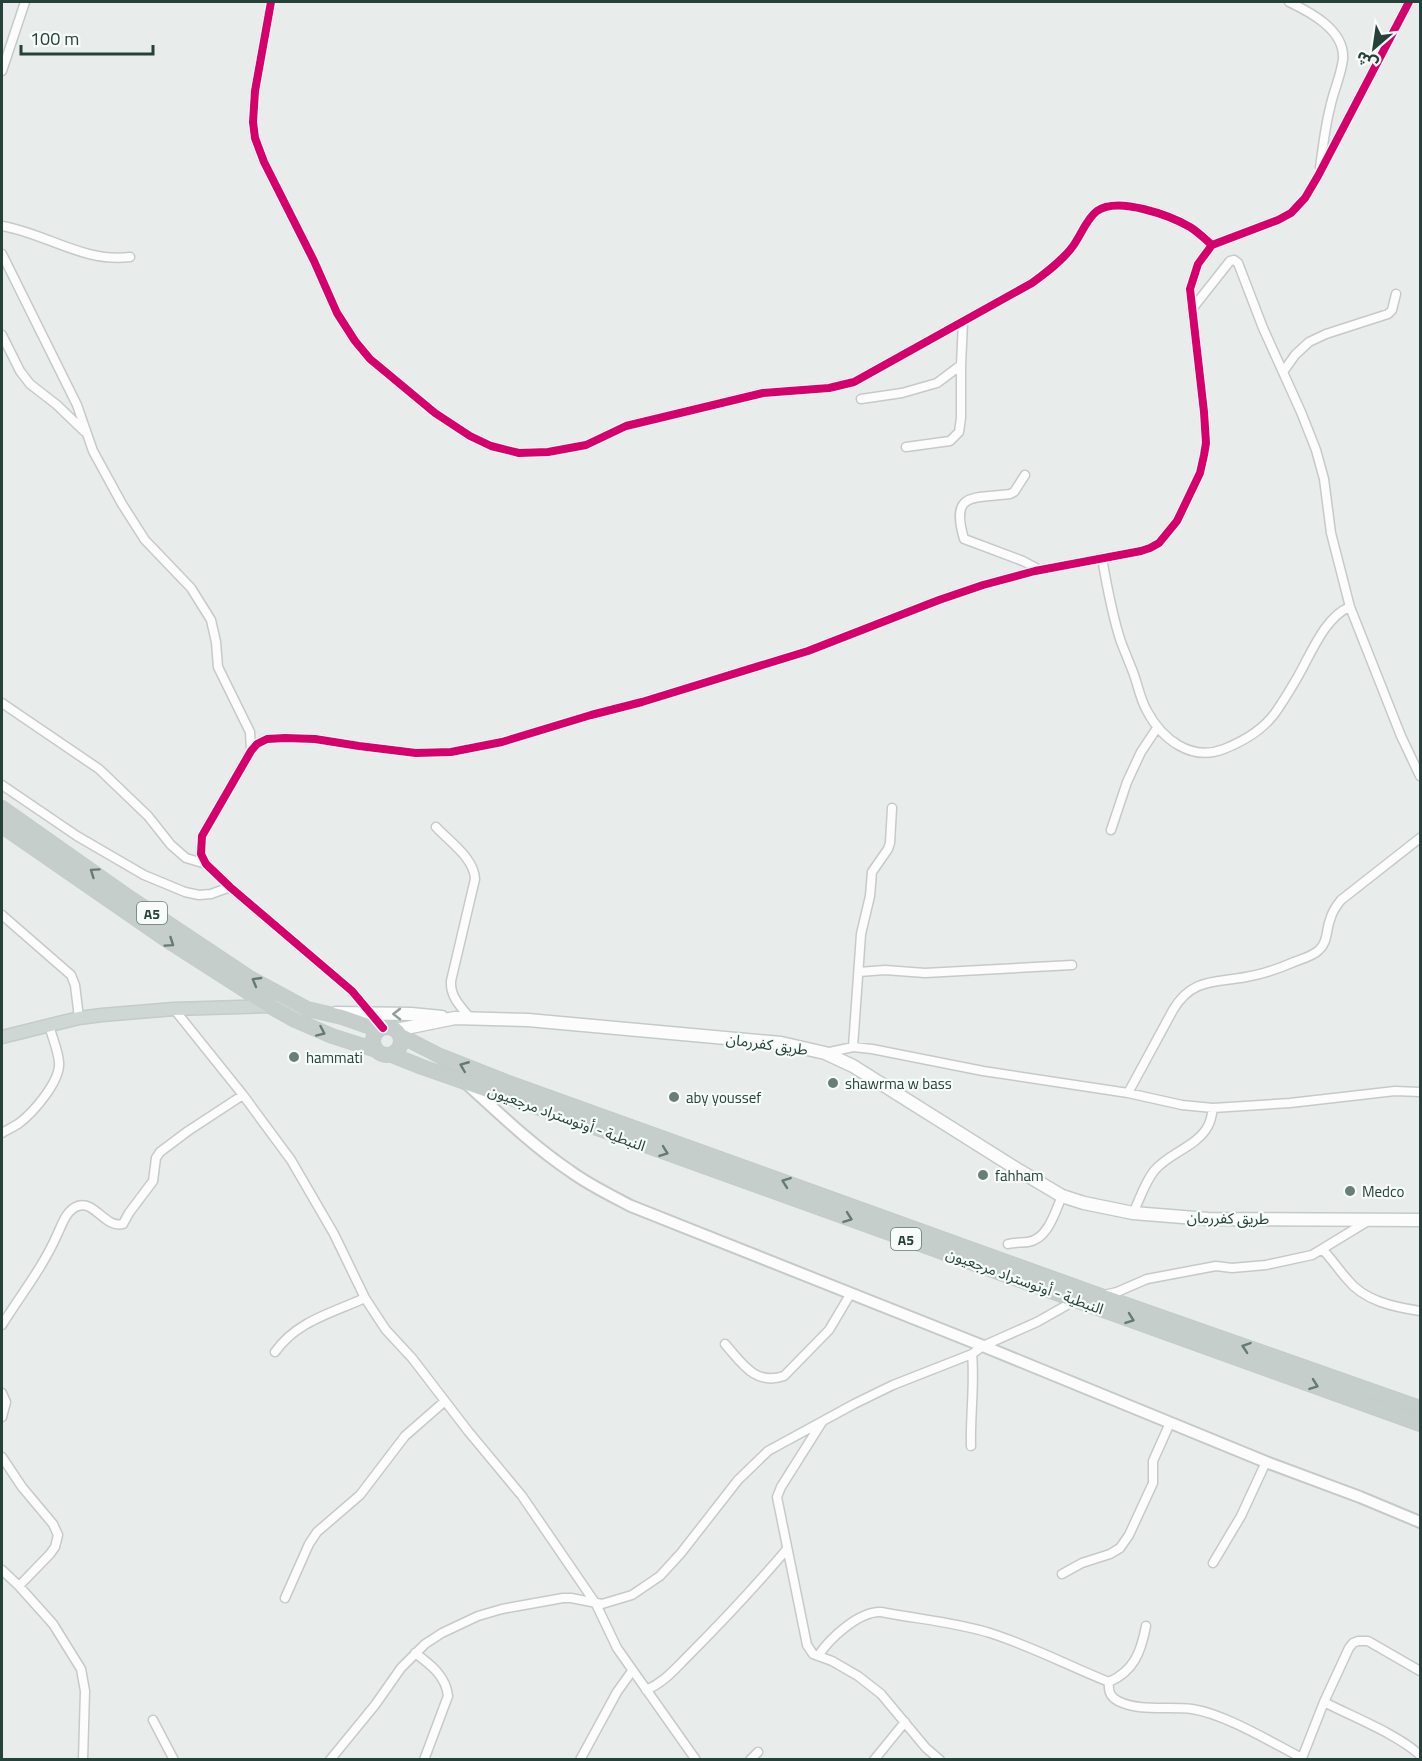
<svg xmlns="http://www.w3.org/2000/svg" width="1422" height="1761" viewBox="0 0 1422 1761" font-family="'Titillium Web','Noto Sans Arabic',sans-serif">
<rect width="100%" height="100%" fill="#e8edeb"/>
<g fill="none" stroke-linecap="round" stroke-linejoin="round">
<defs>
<path id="minor" d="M271,2L255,91L253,122L255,138L264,162L314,261L337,313L355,341L370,359L435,413L470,436L491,446L519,453L548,452L586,445L626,426L763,393L829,388L854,382L1032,283C1047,272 1063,260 1073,246C1081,235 1087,218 1097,211C1118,196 1171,216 1190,227C1198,232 1205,239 1212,245
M1289,2C1310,12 1345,30 1343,59C1341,76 1333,92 1330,108C1325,127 1323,147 1320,167
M2,71L25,2
M2,226C45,233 84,263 130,257
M2,254L77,405L93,451L122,504L145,540L191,588L211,620L216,642L218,667L250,732L251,751
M1192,309L1230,261L1234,260L1238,263L1263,328L1301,412L1316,450L1324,479L1331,533L1350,607
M2,335L20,371L30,384L57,405L84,431
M1283,372L1295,355L1309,342L1326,334L1388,314L1392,310L1396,294
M861,399L902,393L937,383L961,365
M906,447L950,441L959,432L961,418V365L963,322
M1025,475L1014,492L1010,494C973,499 950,491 964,539L967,540L1023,561L1040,570
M1102,558C1107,587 1112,615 1121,642C1125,652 1129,662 1133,672C1138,685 1140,699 1147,711C1162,739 1191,762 1224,749C1244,741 1262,731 1275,713C1283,702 1290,690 1297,678C1310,656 1325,616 1350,607L1401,736L1420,776
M2,703L99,769L148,816L171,845L186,858L206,864
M2,785L77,836L144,875L185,892L199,895L211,894L230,887
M436,827C450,842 474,858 475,879L451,981C450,997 461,1007 471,1019
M1111,830L1127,782L1141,752L1157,728
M2,915L71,975L75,985L79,1018
M859,972L885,970L925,973L1072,965
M174,1009L243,1095L291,1160L334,1234L365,1298L378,1318L386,1330L412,1358L468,1431L522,1496L596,1604L617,1648L696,1760
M383,1028L352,991L230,887L206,864L201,854L202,836L251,751L257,744L267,739L285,738L315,739L359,746L416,753L451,752L502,742L591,715L642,702L808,651L939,600L983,585L1035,571L1141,551L1150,548L1159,543L1177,521L1200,473L1204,455L1206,443L1204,412L1190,289L1198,264L1212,245L1278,220L1291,213L1305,198L1318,176L1409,2
M853,1047L861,934L870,896L872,872L888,849L890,843L892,808
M825,1053L853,1047L872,1049L983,1071L1128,1093L1182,1105L1213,1108L1290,1103L1395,1091L1420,1092
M1128,1093L1173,1010C1192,978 1214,983 1246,977C1263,974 1278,969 1294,962C1302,959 1313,956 1319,950C1328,942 1326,930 1330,920C1332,912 1336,906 1341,900L1420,838
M2,1133C7,1130 13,1127 18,1124C33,1113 61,1081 59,1062C58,1050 52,1037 49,1025
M1133,1213C1140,1199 1144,1184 1154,1171C1168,1153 1197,1147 1208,1126C1211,1121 1212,1114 1213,1108
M1008,1244C1015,1242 1021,1243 1028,1242C1048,1239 1055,1212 1062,1196
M1322,1249L1368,1221
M1104,1295L1117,1292L1147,1279L1216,1266L1232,1268L1266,1265L1312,1255L1322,1249C1332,1259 1338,1269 1347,1279C1364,1301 1394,1307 1420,1311
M2,1325C20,1296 43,1267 57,1235C62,1225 66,1210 78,1206C94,1200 106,1229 123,1224L129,1213L153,1181L156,1158L160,1152L188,1131L243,1095
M725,1344C742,1363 755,1386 784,1376L829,1330L851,1293
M275,1352C297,1321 332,1313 365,1298
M2,1393L6,1402L2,1417
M822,1422L781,1487L777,1497L807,1645L813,1654L832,1661L858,1676L881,1694L926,1748L940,1760
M971,1446C970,1415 975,1384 972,1354
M2,1457L22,1487L53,1524L58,1535L55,1547L50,1554L19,1586
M1213,1563L1241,1516L1266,1462
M2,1570L19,1586L53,1624L81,1669L85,1691L83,1760
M1062,1574L1082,1563L1110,1554L1120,1548L1129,1535L1153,1483V1461L1170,1423
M285,1598L309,1544L317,1532L360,1495L405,1436L445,1401
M415,1653C430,1664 446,1676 448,1696L424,1760
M818,1656C830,1638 859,1611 881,1612C917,1619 955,1622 990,1633C1031,1646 1069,1666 1109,1682C1134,1671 1141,1652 1146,1626
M1109,1682C1108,1691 1110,1697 1118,1701C1140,1712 1168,1706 1192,1709C1225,1714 1271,1742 1302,1758L1324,1702L1349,1648L1353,1643L1358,1641H1368L1420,1671
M646,1690C663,1683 673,1671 686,1658C721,1623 755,1587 787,1549
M1324,1702C1353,1717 1397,1734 1420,1755
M153,1720L174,1760
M330,1760L375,1705L401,1668L425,1644L442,1633L478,1616L502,1609L563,1598H571L602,1604L632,1595L660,1576L681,1553L738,1480L768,1451L854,1404L893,1385L972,1354L983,1346L1037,1322L1076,1300
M580,1760L617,1692L632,1671
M750,1760L758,1752
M874,1760L905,1722"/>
<path id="tertiary" d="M467,1084C500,1114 533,1146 570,1171C589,1185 610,1195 631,1206L983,1346L1266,1462L1360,1497L1420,1522"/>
<path id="secondary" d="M336,1013L411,1014L442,1017
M396,1030L455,1018L528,1020L781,1043L825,1053L853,1066L1020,1171L1062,1196L1084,1203L1133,1213L1208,1219L1420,1220"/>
<path id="primary" d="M2,1037L79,1018L102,1015L174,1009L270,1006L303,1009"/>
<path id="trunk" d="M2,808L131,899L248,977L307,1009L342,1017L379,1030
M2,826L164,938L270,1006L295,1020L332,1036L376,1050
M373 1041a14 14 0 1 1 28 0a14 14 0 1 1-28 0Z
M401,1036L440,1056L506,1082L1101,1296L1420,1408
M392,1055L422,1067L634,1141L1420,1424"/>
</defs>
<use href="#minor" stroke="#c5cac8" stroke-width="11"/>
<use href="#tertiary" stroke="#c5cac8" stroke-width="14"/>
<use href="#secondary" stroke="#c3cbc8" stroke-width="15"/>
<use href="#primary" stroke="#c3ccc9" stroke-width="15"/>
<use href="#trunk" stroke="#c3ccc9" stroke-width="16"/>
<use href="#minor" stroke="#fcfcfc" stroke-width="8"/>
<use href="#tertiary" stroke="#fcfcfc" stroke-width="10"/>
<use href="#secondary" stroke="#fcfcfc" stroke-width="12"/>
<use href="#primary" stroke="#cfd7d5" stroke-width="12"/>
<use href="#trunk" stroke="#c6cecc" stroke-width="14"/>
<defs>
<path id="cycleway" d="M271,2L255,91L253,122L255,138L264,162L314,261L337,313L355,341L370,359L435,413L470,436L491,446L519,453L548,452L586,445L626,426L763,393L829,388L854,382L1032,283C1047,272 1063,260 1073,246C1081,235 1087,218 1097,211C1118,196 1171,216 1190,227C1198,232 1205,239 1212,245
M383,1028L352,991L230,887L206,864L201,854L202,836L251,751L257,744L267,739L285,738L315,739L359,746L416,753L451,752L502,742L591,715L642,702L808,651L939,600L983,585L1035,571L1141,551L1150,548L1159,543L1177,521L1200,473L1204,455L1206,443L1204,412L1190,289L1198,264L1212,245L1278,220L1291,213L1305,198L1318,176L1409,2"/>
</defs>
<use href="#cycleway" stroke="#f7fbf9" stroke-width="11"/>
<use href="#cycleway" stroke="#d6006c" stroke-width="8"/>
</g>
<defs><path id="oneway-chevron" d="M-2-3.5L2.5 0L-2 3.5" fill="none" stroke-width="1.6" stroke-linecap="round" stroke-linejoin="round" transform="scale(1.5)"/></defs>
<g stroke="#657a74">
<use href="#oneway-chevron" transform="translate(94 872) rotate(-145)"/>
<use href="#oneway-chevron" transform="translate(170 943) rotate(34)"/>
<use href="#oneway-chevron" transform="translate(256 981) rotate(-150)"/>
<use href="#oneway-chevron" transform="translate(321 1032) rotate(24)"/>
<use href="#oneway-chevron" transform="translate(464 1066) rotate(-158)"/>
<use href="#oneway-chevron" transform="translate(664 1152) rotate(20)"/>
<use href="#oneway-chevron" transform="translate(786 1182) rotate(-160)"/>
<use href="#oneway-chevron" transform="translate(848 1218) rotate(20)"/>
<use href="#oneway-chevron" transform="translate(1130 1319) rotate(20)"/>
<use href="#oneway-chevron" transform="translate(1246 1347) rotate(-161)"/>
<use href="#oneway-chevron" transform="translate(1314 1385) rotate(20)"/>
</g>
<use stroke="#909f9b" href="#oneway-chevron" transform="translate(397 1014) rotate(180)"/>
<g fill="#697e78" stroke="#f7fbf9" stroke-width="2">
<circle cx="294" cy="1057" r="6"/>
<circle cx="833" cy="1083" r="6"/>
<circle cx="674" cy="1097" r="6"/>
<circle cx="983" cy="1175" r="6"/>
<circle cx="1350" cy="1191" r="6"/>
</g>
<g text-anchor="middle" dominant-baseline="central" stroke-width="4.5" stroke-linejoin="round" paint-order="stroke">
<g fill="#f7fbf9" stroke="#637a73" stroke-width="1.5">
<rect x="137" y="902" width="30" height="22" rx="4.5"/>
<rect x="891" y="1228" width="30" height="22" rx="4.5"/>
</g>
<g font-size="14" font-weight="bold" fill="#24423a">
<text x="152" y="913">A5</text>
<text x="906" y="1239">A5</text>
</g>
<g font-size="15" fill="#24423a" stroke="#f7fbf9">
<text transform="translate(767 1044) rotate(8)">طريق كفررمان</text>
<text transform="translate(567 1118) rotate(20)">النبطية - أوتوستراد مرجعيون</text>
<text transform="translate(1228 1218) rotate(1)">طريق كفررمان</text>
<text transform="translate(1025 1281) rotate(20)">النبطية - أوتوستراد مرجعيون</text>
</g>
<g font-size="15" fill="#24423a" stroke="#f7fbf9" text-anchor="start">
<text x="306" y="1057">hammati</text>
<text x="845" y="1083">shawrma w bass</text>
<text x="686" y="1097">aby youssef</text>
<text x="995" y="1175">fahham</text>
<text x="1362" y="1191">Medco</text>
</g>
</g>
<rect width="1422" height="1761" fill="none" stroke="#24423a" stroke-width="6"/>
<g transform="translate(1374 48) rotate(209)" stroke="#f7fbf9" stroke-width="4.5" paint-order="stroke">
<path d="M0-4.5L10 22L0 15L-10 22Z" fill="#24423a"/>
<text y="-9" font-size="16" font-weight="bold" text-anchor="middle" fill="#24423a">ش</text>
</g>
<path d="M21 45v9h132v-9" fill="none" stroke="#24423a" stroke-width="3"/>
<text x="30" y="45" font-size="18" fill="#24423a" stroke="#f7fbf9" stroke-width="4.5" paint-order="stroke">100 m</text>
</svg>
